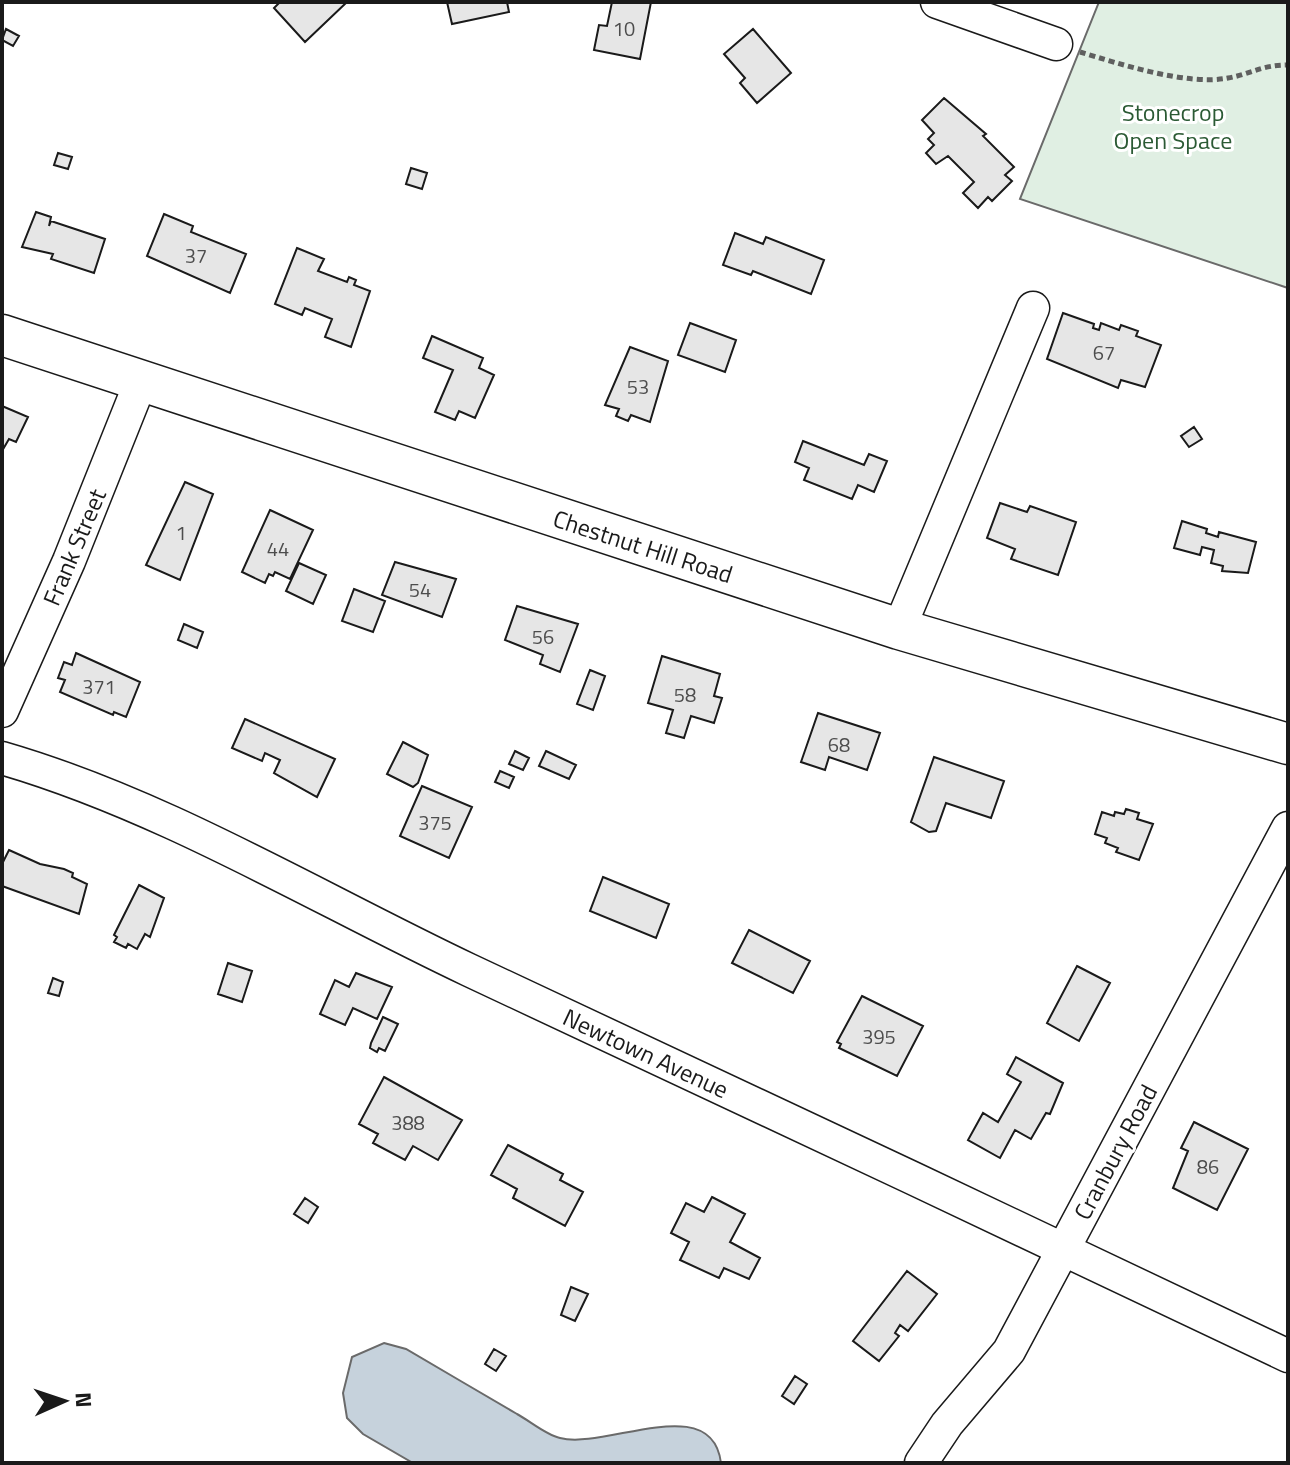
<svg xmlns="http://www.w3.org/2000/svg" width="1290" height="1465" viewBox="0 0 1290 1465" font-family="'Titillium Web',sans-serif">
<rect width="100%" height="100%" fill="#fff"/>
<path fill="#e0efe3" stroke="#6a6a6a" stroke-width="2" d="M1099,2H1288V288L1020,199Z"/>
<path fill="#c6d2dc" stroke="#6a6a6a" stroke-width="2" d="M384,1343L406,1349C443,1371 480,1392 517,1414C530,1421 546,1435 560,1438C606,1450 712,1390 721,1463H413L363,1434L347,1418L343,1393L352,1357Z"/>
<path fill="#e6e6e6" stroke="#1a1a1a" stroke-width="2" d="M280,2H347L305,42L274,8Z
M447,2H507L509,12L452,24Z
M612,2H651L640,59L594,50L599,25L607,26Z
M6,29L19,36L13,46L2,40Z
M753,29L791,73L757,103L740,83L745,78L724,54Z
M944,98L986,134L983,136L1014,167L1005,175L1012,181L992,201L988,197L978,208L963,193L974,182L948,156L936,164L926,153L934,145L928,139L934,133L922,120Z
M58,153L72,157L68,169L54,165Z
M411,168L427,173L422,189L406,184Z
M36,212L51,217L49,226L51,221L105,239L94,273L51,259L53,254L22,247Z
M164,214L193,226L191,232L246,254L230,293L147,256Z
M735,233L763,244L766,237L824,260L811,294L753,271L751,275L723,265Z
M297,248L324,259L318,271L347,282L349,277L356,280L354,285L370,291L351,347L325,337L332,319L305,308L302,315L275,304Z
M1063,313L1094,324L1093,328L1099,330L1101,323L1119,330L1121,325L1138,331L1136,336L1161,345L1145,387L1121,380L1118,388L1047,359Z
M690,323L736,340L725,372L678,355Z
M432,336L483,358L479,368L494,375L475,418L459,411L455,420L435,412L453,370L423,358Z
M630,347L668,361L650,422L631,415L628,421L616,416L619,409L605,405Z
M2,406L28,417L16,442L9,439L2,451Z
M1194,427L1202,439L1189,447L1181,436Z
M803,441L864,465L869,454L887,461L874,492L858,485L852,499L804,480L809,468L795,462Z
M185,482L213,494L180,580L146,565Z
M1000,503L1027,512L1030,506L1076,522L1058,575L1011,559L1015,549L987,538Z
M270,510L313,530L290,579L275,572L273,576L269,574L265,583L242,572Z
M1182,521L1207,529L1206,533L1218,537L1219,532L1256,542L1248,573L1222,571L1223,566L1211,563L1214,550L1202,547L1200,555L1174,548Z
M395,562L456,579L442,617L382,595Z
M299,563L326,575L313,604L286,591Z
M354,589L385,601L373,632L342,621Z
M517,606L578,624L560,672L540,664L543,655L505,640Z
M184,624L203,632L197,648L178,640Z
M76,653L140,682L126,717L114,712L113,715L60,692L65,680L58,678L64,662L72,665Z
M662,656L720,674L714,696L722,698L714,723L691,716L684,738L666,733L673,710L648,703Z
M590,670L605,676L593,710L577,704Z
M818,713L880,733L867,770L829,757L825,770L801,762Z
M245,719L335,759L317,797L274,773L280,760L265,753L262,761L232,748Z
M403,742L428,755L418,783L413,787L387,774Z
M515,751L529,758L523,770L509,764Z
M546,751L576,765L569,779L539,766Z
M934,757L1004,781L991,818L946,803L936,831L929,832L911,822Z
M500,771L514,777L509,788L495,782Z
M422,786L472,807L449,858L400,836Z
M1126,809L1139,813L1137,819L1153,824L1139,860L1116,852L1118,848L1105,843L1107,838L1095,834L1102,812L1114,816L1115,812L1124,814Z
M9,850L40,864L64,869L73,873L72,877L87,884L79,914L2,886V864Z
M603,877L669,904L656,938L590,911Z
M139,885L164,898L150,937L145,934L137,949L128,944L126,948L114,942L117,937L114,935Z
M749,930L810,961L793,993L732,963Z
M228,963L252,971L242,1002L218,994Z
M1077,966L1110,983L1079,1041L1047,1023Z
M356,973L392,987L377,1019L353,1008L345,1025L320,1014L335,980L349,987Z
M53,978L63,982L59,996L48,993Z
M862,996L923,1026L897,1076L839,1048L841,1044L837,1042Z
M383,1017L398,1024L385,1051L379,1048L377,1052L370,1048L371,1043Z
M1016,1057L1063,1083L1050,1114L1046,1113L1031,1139L1015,1130L1000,1158L968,1140L983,1113L998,1122L1021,1082L1007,1074Z
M384,1077L462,1120L438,1160L413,1146L405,1160L373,1143L378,1134L359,1124Z
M1194,1122L1248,1149L1217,1210L1173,1188L1188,1151L1181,1148Z
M508,1145L563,1174L560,1180L583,1192L565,1226L513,1198L517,1189L491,1175Z
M712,1197L745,1214L730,1242L760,1258L749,1279L724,1268L719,1278L680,1260L689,1242L671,1233L686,1203L704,1212Z
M305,1198L318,1207L308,1223L294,1214Z
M907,1271L937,1294L908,1331L900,1325L895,1333L899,1336L879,1361L853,1341Z
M571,1287L588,1294L575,1321L561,1315Z
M494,1349L506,1356L496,1371L485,1364Z
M795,1376L807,1384L794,1404L782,1396Z"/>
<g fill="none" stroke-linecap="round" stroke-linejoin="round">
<defs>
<path id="minor" d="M937,2L1056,44
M899,629L1033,308
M2,711L69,561L141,381
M2,758C164,805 317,898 469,970C742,1099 1016,1225 1288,1356
M921,1463L947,1424L1009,1351L1288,828"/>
<path id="major" d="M2,335L899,629L1288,744"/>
</defs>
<use href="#minor" stroke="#1a1a1a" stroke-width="35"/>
<use href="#major" stroke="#1a1a1a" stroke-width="43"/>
<path stroke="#5f5f5f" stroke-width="5" stroke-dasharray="6 4" stroke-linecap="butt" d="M1080,52C1120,64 1187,86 1228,78C1251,74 1261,65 1288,65"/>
<use href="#minor" stroke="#fff" stroke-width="32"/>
<use href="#major" stroke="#fff" stroke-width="40"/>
</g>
<g text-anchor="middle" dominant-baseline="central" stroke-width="6" stroke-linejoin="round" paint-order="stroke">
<g font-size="20" fill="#4d4d4d">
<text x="624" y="28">10</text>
<text x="196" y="255">37</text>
<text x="1104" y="352">67</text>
<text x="638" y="386">53</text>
<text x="181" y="532">1</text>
<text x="278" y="548">44</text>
<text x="420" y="589">54</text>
<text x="543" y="636">56</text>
<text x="99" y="686">371</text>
<text x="685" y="694">58</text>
<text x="839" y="744">68</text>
<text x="435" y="822">375</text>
<text x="879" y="1036">395</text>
<text x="408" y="1122">388</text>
<text x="1208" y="1166">86</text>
</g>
<g font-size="24" fill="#2b5a34" stroke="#fff">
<text x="1173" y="112">Stonecrop<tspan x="1173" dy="28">Open Space</tspan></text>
</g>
<g font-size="24" fill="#1a1a1a" stroke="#fff">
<text transform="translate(643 546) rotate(18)">Chestnut Hill Road</text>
<text transform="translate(74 547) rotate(-67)">Frank Street</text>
<text transform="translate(646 1053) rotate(25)">Newtown Avenue</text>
<text transform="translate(1115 1152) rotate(-62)">Cranbury Road</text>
</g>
</g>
<rect width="1290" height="1465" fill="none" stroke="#1a1a1a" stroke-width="8"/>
<g transform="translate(64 1401) rotate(87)" stroke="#ffffff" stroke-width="6" paint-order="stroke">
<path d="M0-6L14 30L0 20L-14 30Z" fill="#1a1a1a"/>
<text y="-12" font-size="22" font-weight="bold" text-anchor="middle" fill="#1a1a1a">N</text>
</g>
</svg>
